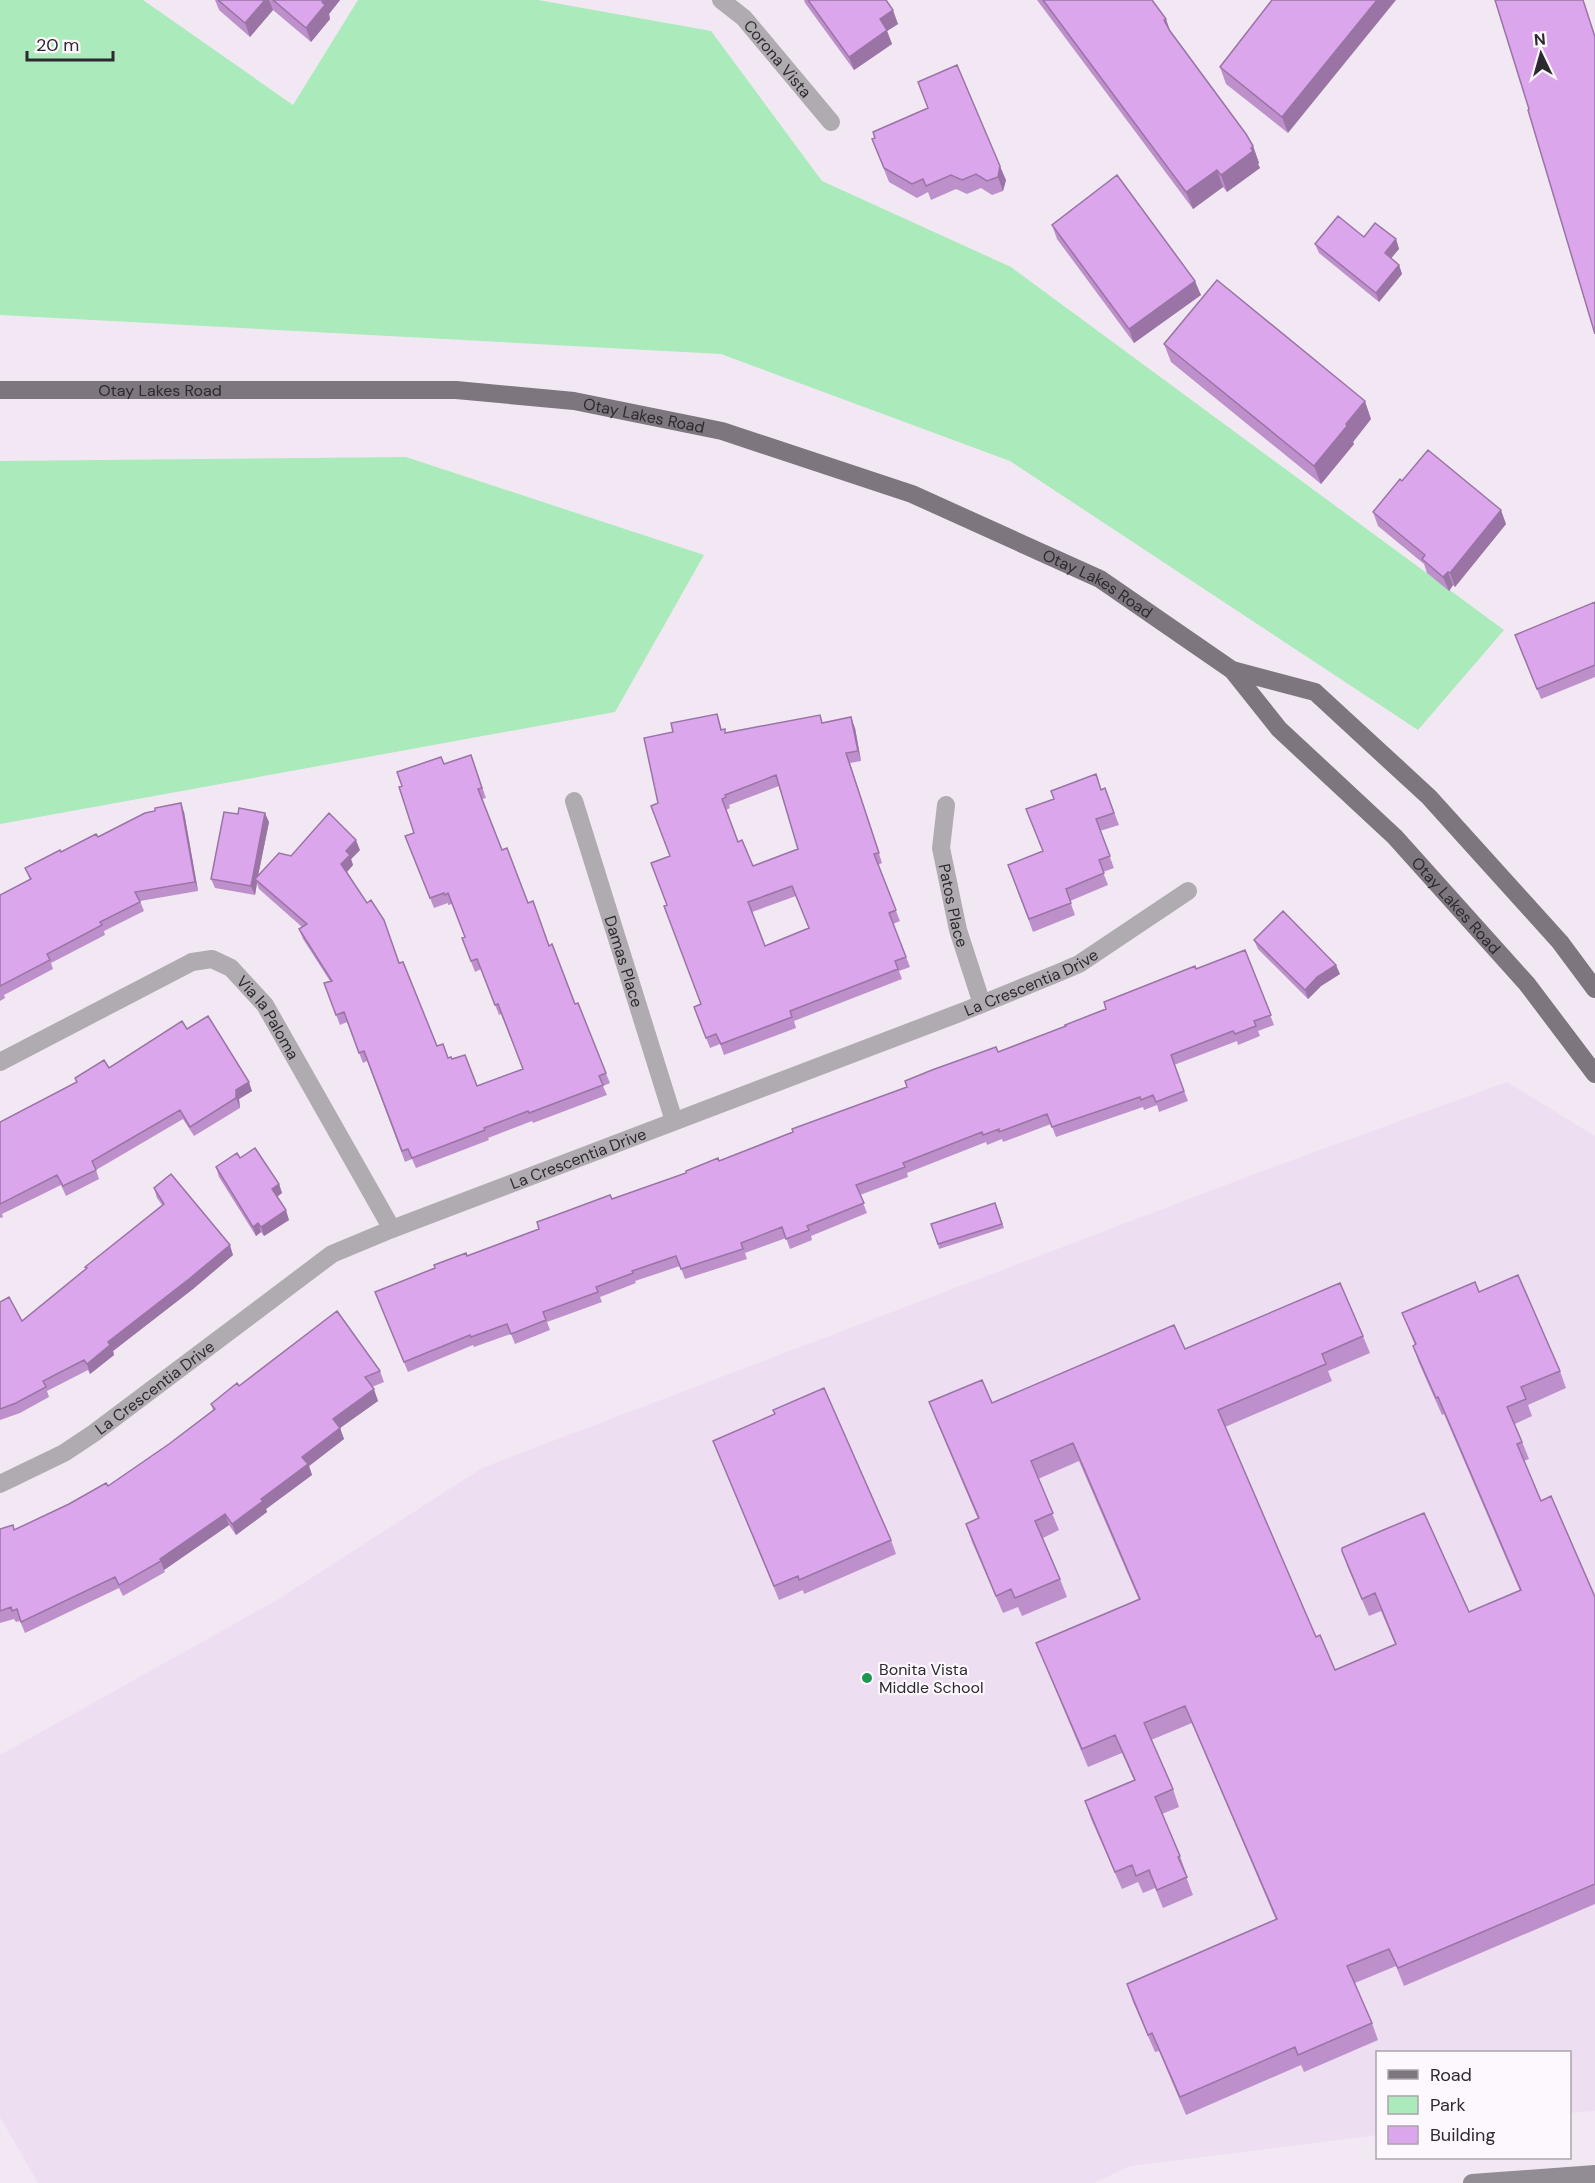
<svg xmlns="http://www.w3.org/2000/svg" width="1595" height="2183" viewBox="0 0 1595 2183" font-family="'DM Sans',sans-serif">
<rect width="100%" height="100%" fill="#f2e8f4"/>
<path fill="#eddef1" d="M1507,1082L1595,1136V2111L1570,2113V2052H1378L1377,2135L1130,2166L1094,2183H38L0,2117V1755L277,1600L482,1468L1265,1170Z"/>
<path fill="#aaeabb" d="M0,0H143L293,105L358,0H538L711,31L822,181L1011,267L1504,630L1418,730L1010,461L721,354L0,315Z
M406,457L704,555L615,712L0,824V461Z"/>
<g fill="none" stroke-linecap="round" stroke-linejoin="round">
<g stroke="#b0abb1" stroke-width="18">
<path id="s1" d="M721,0L744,18L831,122"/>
<path id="s2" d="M574,801L674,1121"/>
<path id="s3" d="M946,805L941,848L958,930L982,1004"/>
<path id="s4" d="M0,1062L192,962L212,959L231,968L265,1005L392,1229"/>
<path id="s5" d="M0,1484L64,1453L94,1433L332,1254L392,1229L962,1012L1058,973L1079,964L1188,891"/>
</g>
<path stroke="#928c94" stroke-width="18" d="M1472,2183L1595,2174"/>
<g stroke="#7d767f" stroke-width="18">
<path id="s6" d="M0,390H456L574,401L722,431L912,494L1100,579L1232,670L1279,729L1395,837L1527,984L1595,1074"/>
<path d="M1232,670L1315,692L1429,797L1560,942L1595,989"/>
</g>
</g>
<path fill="#bd8fcb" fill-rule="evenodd" d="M215,0H340L329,14L330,19L311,42L273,10L250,37L219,10Z
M804,0H886L898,24L887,31L892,44L854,70L805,3Z
M1037,0H1152L1171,33L1253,146L1259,163L1258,164L1260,168L1227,192L1223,187L1193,209Z
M1272,0L1288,133L1226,84L1220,67Z
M873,132L1006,180L1003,191L992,195L981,188L967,194L956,189L931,200L928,192L917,198L889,182L872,139L875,138Z
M1052,225L1201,295L1134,343L1057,239Z
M1364,237L1396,239L1399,249L1391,258L1399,265L1402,274L1379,302L1319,253L1315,244Z
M1164,344L1371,419L1353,442L1354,444L1321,484L1171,362Z
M1402,481L1506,524L1455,587L1453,585L1449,591L1427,573L1424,564L1378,526L1373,512Z
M1595,602V677L1541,699L1519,645Z
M717,714L722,730L726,733L823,723L855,728L861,761L850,763L882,863L878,865L900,921L893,924L910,967L899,971L902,979L794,1021L796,1028L724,1055L720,1044L710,1048L694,1007L701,1004L667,905L670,856L658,803L673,732ZM779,786L798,849L753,866L738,842L726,810L730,808L729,805ZM796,896L809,928L765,946L752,912Z
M471,755L486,798L482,799L502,850L549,946L575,1004L593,1042L610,1083L603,1086L607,1095L533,1123L532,1121L488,1138L489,1140L416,1168L412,1159L405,1162L367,1061L363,1063L347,1022L340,1025L324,983L330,981L303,939L299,929L302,927L259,889L257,883L255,895L215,888L211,879L269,822L258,876L291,856L360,850L351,859L353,865L347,872L399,963L437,1046L448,1058L452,1059L477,1086L523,1069L501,1014L499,1015L481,969L475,972L462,938L465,937L452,904L448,905V903L434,908L405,836L414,833L444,764Z
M1105,788L1119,825L1100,831L1114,868L1103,872L1108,885L1070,901L1075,915L1033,932L1008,865L1042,851L1101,790Z
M184,812L198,891L140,901L144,911L104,931L105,935L51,963L53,969L4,995L5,998L0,1001V895L30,880L25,868L61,852L98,837Z
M1254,940L1340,974L1321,986L1308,999L1258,949Z
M1245,950L1274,1025L1258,1031L1260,1036L1238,1045L1237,1041L1174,1065L1188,1101L1159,1112L1157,1105L1144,1110L1143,1107L1056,1137L1051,1124L1003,1142L1002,1139L987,1145L986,1142L907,1173L908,1177L860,1195L867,1213L811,1236L812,1240L790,1249L786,1238L745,1253L747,1259L685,1279L680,1266L635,1281L636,1283L600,1297L602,1302L547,1322L550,1330L515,1344L511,1334L474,1347L473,1345L408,1372L375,1292L539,1229L612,1199L719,1161L907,1087L1066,1026L1196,969Z
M187,1029L252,1091L239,1099L240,1108L194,1136L183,1119L96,1170L99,1179L66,1196L61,1185L2,1214L3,1217L0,1218V1122L76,1082L75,1078L109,1068Z
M240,1158L279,1184L282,1193L277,1197L289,1220L264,1236L261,1232L256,1236L219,1177L216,1167Z
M154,1188L233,1255L193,1289L113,1351L114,1355L90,1374L88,1370L47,1391L49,1397L20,1413L0,1420V1302L22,1321L86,1269L85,1267L162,1205L157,1198Z
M995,1203L1004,1228L939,1249L938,1244Z
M1479,1292L1560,1371L1566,1388L1528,1405L1532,1416L1515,1424L1529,1459L1524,1461L1541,1501L1595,1597V1904L1404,1986L1396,1966L1355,1983L1372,2023L1378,2040L1304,2072L1301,2065L1186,2115L1159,2051L1155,2052L1133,2002L1127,1984L1276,1920L1192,1723L1151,1740L1173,1789L1179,1807L1162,1814L1180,1856L1186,1873L1185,1874L1193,1895L1163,1908L1155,1888L1143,1893L1138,1882L1122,1889L1091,1819L1085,1801L1134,1780L1122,1753L1088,1767L1043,1660L1036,1643L1139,1600L1079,1461L1038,1479L1059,1530L1043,1538L1060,1579L1067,1597L1022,1616L1018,1607L1003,1613L972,1542L966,1524L978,1519L936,1420L929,1402L992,1403L1185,1349L1363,1336L1370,1353L1328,1371L1332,1381L1225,1427L1316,1637L1335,1670L1395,1644L1381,1611L1369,1616L1348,1568L1342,1551L1469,1612L1520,1591L1444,1414L1442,1415L1419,1363L1413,1346L1415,1345L1402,1313Z
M380,1371L384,1382L372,1387L378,1401L340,1428L344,1439L309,1466L312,1475L266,1509L267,1512L236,1535L229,1525L164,1570L165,1572L123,1596L119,1588L25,1633L20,1621L16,1622L14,1619L0,1623V1529L15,1530L108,1486L169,1444L213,1410L211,1404L239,1386Z
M713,1441L891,1540L896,1554L804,1594L803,1590L779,1600Z"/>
<path fill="#9a74a5" d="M265,0H269L273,10L250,37L245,23Z
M324,0H340L329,14L330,19L311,42L306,28Z
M1377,0H1396L1288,133L1282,117Z
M893,10L898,24L887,31L892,44L854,70L849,57L880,19Z
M1166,19L1172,36L1164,20Z
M1253,146L1259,163L1258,164L1260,168L1227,192L1221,175Z
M1000,166L1006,180L1003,191L998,177Z
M1217,170L1223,187L1193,209L1186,192Z
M1396,239L1399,249L1388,262L1385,253Z
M1399,265L1402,274L1379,302L1376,293Z
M1195,281L1201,295L1134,343L1129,329Z
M1365,401L1371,419L1353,442L1354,444L1321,484L1314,466Z
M1501,510L1506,524L1455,587L1450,573Z
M1448,572L1453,585L1449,591L1443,577Z
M851,717L855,728L861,761L858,751Z
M181,803L184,812L198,891L195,882Z
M265,813L269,822L257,881L255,879L257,883L255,895L251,886Z
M356,840L360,850L351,859L353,865L345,874L341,864L346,851Z
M1336,965L1340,974L1321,986L1308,999L1305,990L1317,977Z
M249,1082L252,1091L239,1099L240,1108L236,1098V1090Z
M279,1184L282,1193L275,1198L272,1189Z
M286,1210L289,1220L264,1236L261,1227Z
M258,1223L261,1232L256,1236L253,1227Z
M230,1245L233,1255L193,1289L113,1351L114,1355L90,1374L87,1364L108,1342Z
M374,1389L378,1401L340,1428L344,1439L309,1466L312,1475L266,1509L267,1512L236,1535L232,1524L261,1499L302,1457L333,1419Z
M225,1514L229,1525L164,1570L160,1559Z"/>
<path fill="#dca6ec" stroke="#9a74a5" stroke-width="1.5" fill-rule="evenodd" d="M218,0H265L245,23Z
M273,0H324L322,2L325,5L306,28Z
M808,0H886L893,10L880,19L887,30L849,57Z
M1043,0H1152L1166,19L1164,20L1170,31L1246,134L1253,146L1251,148L1253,151L1221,175L1217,170L1186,192Z
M1272,0H1377L1282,117L1220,67Z
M1495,0H1583L1595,37V334L1528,110L1529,109Z
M957,65L1000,166L998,177L987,181L976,174L962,180L951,175L926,186L923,179L912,184L884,168L872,139L875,138L873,132L928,108L918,82Z
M1117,175L1195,281L1129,329L1052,225Z
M1338,216L1364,237L1375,223L1396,239L1385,253L1399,265L1376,293L1315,244Z
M1217,280L1365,401L1346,424L1347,426L1314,466L1164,344Z
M1428,450L1501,510L1450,573L1448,572L1443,577L1422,559L1425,555L1373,512L1400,479L1402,481Z
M1595,602V665L1537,689L1515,635Z
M717,714L721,730L725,729V733L820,715L822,723L851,717L858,751L846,753L879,853L874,854L896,910L889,913L906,957L895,961L898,969L790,1011L792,1017L721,1044L716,1034L706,1038L694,1007L701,1004L664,906L667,905L651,863L670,856L651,806L658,803L644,738L673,732L671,723ZM776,775L798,849L753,866L742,840L738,842L722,799L726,797L725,795ZM792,886L809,928L765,946L748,902Z
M471,755L482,788L478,789L502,850L507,848L528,903L533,901L549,946L552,944L575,1004L578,1003L606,1073L599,1076L603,1085L529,1113L528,1111L484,1128L485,1130L412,1158L408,1149L402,1151L364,1051L359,1053L344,1012L336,1015L324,983L332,981L299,929L307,924L255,879L279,853L291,856L329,813L356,840L346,851L350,855L341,864L367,903L371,900L384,920L399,963L403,962L437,1046L443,1044L448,1058L451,1057L452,1059L465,1055L477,1086L523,1069L498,1004L495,1005L477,959L471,961L462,938L465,937L448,893L445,895L444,893L430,898L405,836L414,833L399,787L402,786L397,772L441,757L444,764Z
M1096,774L1101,790L1105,788L1114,813L1096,819L1110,856L1099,860L1104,873L1066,889L1071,903L1029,919L1008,865L1043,851L1026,809L1054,799L1051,791Z
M181,803L195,882L135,892L140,902L100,922L102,925L47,954L50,960L0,986V895L31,879L25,868L60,850L61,852L96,834L98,837L145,813L155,811V808Z
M239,808L265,813L251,886L211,879L224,812L238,814Z
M1283,911L1336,965L1317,977L1305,990L1254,940Z
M1245,950L1271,1015L1254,1021L1256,1026L1235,1034L1233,1031L1171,1055L1184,1091L1156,1102L1153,1095L1141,1100L1140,1097L1052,1127L1047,1114L999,1132V1129L983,1135L982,1132L903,1163L905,1167L856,1185L864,1203L807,1226L809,1230L786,1239L782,1227L741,1243L743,1249L681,1269L676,1256L632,1271L633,1273L596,1287L598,1292L543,1312L546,1320L511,1334L507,1324L471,1337L470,1335L404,1362L375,1292L435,1268L434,1265L466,1253L467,1256L539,1229L537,1222L567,1211L610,1195L612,1199L686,1173V1171L718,1158L719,1161L793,1132L792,1129L907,1087L905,1081L932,1070L996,1047L998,1052L1066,1026L1065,1025L1106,1009L1104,1002L1195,966L1196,969Z
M208,1016L249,1082L236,1090V1098L190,1127L180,1110L92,1161L96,1170L63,1186L57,1175L0,1204V1122L77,1082L75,1078L104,1060L109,1068L182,1021L187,1029Z
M255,1148L279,1184L272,1189L286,1210L261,1227L258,1223L253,1227L216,1167L237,1153L240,1158Z
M171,1174L230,1245L189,1279L108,1342L110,1345L87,1364L84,1360L43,1381L46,1387L16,1403L0,1409V1302L9,1297L22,1321L87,1268L85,1267L164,1204L154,1188Z
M995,1203L1002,1224L938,1244L931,1224Z
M1518,1275L1560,1371L1521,1387L1526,1399L1507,1407L1522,1442L1517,1444L1541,1501L1551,1496L1595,1597V1884L1398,1968L1389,1949L1347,1966L1372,2023L1298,2055L1295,2047L1180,2097L1152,2033L1148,2035L1127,1984L1277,1919L1185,1706L1144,1723L1173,1789L1155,1797L1180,1856L1178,1857L1187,1877L1157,1890L1149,1870L1136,1876L1132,1865L1115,1872L1085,1801L1135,1780L1115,1735L1082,1749L1036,1643L1140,1599L1073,1443L1031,1461L1053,1513L1035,1521L1060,1579L1015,1598L1011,1589L996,1596L966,1524L979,1518L929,1402L982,1380L992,1403L1174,1325L1185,1349L1340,1283L1363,1336L1322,1354L1326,1364L1218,1410L1316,1637L1320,1635L1335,1670L1396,1644L1375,1593L1362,1599L1342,1551V1548L1381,1531L1424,1513L1469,1612L1521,1590L1438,1397L1436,1398L1413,1346L1416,1344L1402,1313L1475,1282L1479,1292Z
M337,1311L380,1371L365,1377L374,1389L333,1419L340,1428L302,1457L308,1464L261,1499L263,1501L232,1524L225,1514L160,1559L161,1561L119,1585L115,1577L21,1622L17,1609L12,1611L11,1607L0,1611V1529L13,1525L14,1530L69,1504L106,1483L108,1486L169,1444L215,1409L211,1404L237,1383L239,1386Z
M824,1388L891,1540L799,1580L798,1576L774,1586L713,1441L775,1414L773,1410Z"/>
<circle fill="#1f9652" stroke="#fdf7fe" stroke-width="2" cx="867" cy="1678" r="6"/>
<g text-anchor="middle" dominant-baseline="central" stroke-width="4.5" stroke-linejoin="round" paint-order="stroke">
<g font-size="16" fill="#2d292e" stroke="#fdf7fe">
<text stroke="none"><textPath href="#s1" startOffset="82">Corona Vista</textPath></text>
<text stroke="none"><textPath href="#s6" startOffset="160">Otay Lakes Road</textPath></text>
<text stroke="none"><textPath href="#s6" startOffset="646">Otay Lakes Road</textPath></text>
<text stroke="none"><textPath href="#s6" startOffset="1132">Otay Lakes Road</textPath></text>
<text stroke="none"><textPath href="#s3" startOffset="102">Patos Place</textPath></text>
<text stroke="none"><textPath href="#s6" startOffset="1618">Otay Lakes Road</textPath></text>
<text stroke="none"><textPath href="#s2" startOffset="168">Damas Place</textPath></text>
<text stroke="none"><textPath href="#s5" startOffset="1155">La Crescentia Drive</textPath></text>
<text stroke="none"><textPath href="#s4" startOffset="320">Via la Paloma</textPath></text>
<text stroke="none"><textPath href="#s5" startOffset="669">La Crescentia Drive</textPath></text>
<text stroke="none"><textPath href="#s5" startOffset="183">La Crescentia Drive</textPath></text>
</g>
<g font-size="16" fill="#2d292e" stroke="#fdf7fe" text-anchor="start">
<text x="879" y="1669">Bonita Vista<tspan x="879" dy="18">Middle School</tspan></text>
</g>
</g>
<rect x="1376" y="2051" width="195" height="108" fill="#fdf7fe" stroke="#aaa5ab" stroke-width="1.5"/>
<rect x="1388" y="2070" width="30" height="9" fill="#7d767f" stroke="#aaa5ab" stroke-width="1.5"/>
<text x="1430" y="2081" font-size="18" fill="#2d292e">Road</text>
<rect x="1388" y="2096" width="30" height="18" fill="#aaeabb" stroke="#aaa5ab" stroke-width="1.5"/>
<text x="1430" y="2111" font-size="18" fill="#2d292e">Park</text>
<rect x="1388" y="2126" width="30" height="18" fill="#dca6ec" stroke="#aaa5ab" stroke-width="1.5"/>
<text x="1430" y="2141" font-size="18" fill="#2d292e">Building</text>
<g transform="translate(1541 54) rotate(355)" stroke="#fdf7fe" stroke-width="4.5" paint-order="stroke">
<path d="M0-4.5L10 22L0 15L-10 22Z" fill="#2d292e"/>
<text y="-9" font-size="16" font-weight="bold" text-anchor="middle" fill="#2d292e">N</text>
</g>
<path d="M27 51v9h86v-9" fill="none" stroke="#2d292e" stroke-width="3"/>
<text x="36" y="51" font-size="18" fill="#2d292e" stroke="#fdf7fe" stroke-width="4.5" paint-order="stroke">20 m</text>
</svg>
